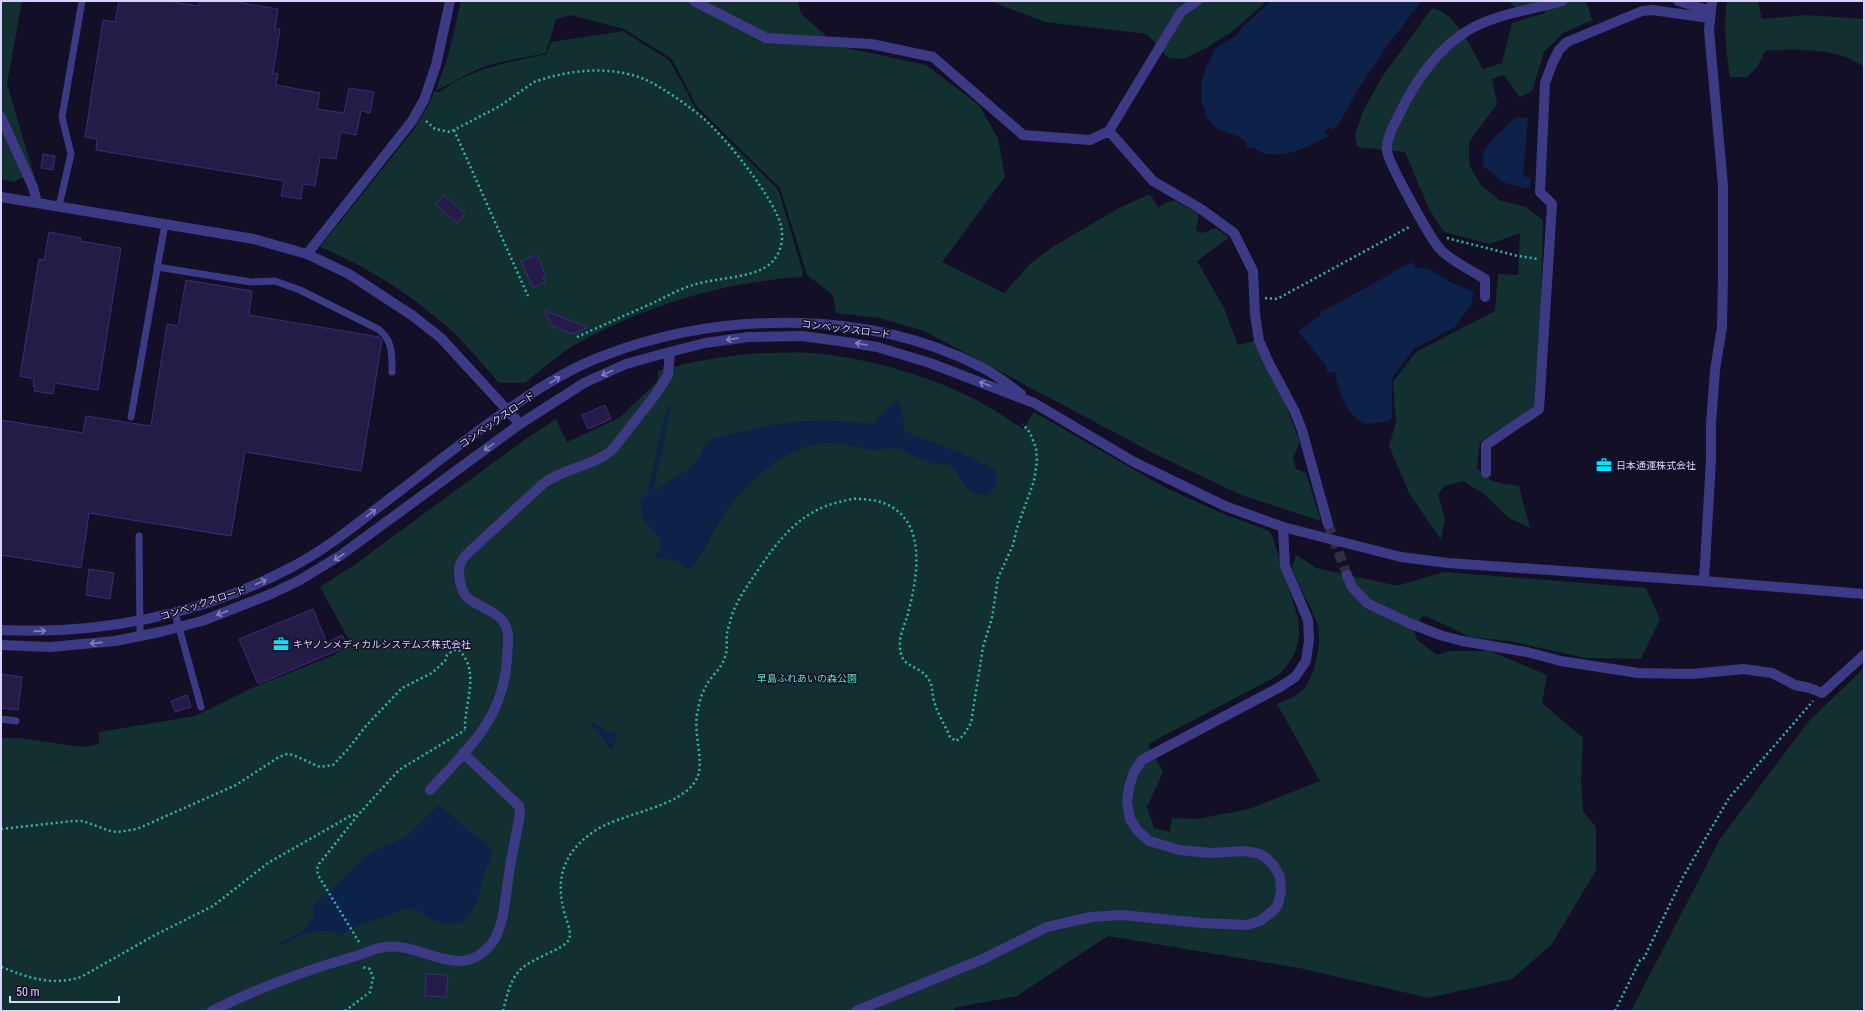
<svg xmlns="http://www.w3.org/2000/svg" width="1865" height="1012" viewBox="0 0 1865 1012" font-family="'Roboto Condensed','Noto Sans JP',sans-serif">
<rect width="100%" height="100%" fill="#130f26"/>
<path fill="#12302f" d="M1,1H22L7,84L35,178H20L15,182L1,179Z
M461,1H798L801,14L838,46L926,65L979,105L998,139L1005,177L942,262L1004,293L1031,263L1051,248L1119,208L1150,194L1158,207L1174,200L1199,214L1196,230L1202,233L1216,228L1229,238L1197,261L1224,308L1238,345L1254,341L1283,399L1300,442L1293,457L1296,469L1306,473L1321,521L1241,495L1155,454L924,331L879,318L836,313L833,295L807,275L780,188L697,107L672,59L624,29L571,15L556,19L546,53C522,58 497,61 474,71C468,74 439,90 436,90L449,53Z
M990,1H1267L1232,32L1206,48L1183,59L1168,58L1147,34L1045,22Z
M1509,1H1541L1516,9Z
M1543,1H1586L1592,20L1563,33L1544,52L1532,91L1520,97L1504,75L1492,79L1497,104L1469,142V165L1480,184L1499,200L1526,207L1543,220L1541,337L1537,405L1480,442L1477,468C1490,484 1500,483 1519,486L1530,528L1509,518L1485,495L1463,481L1444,486L1438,495L1445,518L1441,540L1409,493L1389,446L1396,422L1393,382L1416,352L1495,311L1498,274L1518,275L1520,233L1490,244L1444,232L1429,209L1405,152L1357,147L1355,134L1364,109L1382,77L1432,8C1458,14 1471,48 1483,69L1502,63L1512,23L1545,13Z
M1727,1H1758L1762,19L1807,15L1864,19V67C1837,47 1798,50 1766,50L1757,67L1747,77H1730C1726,52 1723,27 1727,1Z
M623,31L670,61L696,109L778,189L803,272L802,277C728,281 647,305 582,341C561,352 543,368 525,383H499C485,367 471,350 456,335C416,298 371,268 320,247L414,129L428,106L434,91L440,92C471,68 510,62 547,54L551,42Z
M758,353C776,353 795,352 813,353C869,358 939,378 987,406C1000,413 1011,421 1023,429L1034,412L1164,487L1219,512L1269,531L1272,535L1298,618C1302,642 1295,660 1277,676L1148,744L1163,772L1147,807L1154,828L1170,832L1172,818L1197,819L1249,809L1320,781L1277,704C1286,700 1296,697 1303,690C1315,677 1323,639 1317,623C1310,604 1298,586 1292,567L1295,558L1297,555L1316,568L1394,585H1400L1444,572L1646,588L1660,619L1641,659L1585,658L1509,641L1470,637L1424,615L1413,627L1417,640L1437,655L1450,651H1490L1547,675L1542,703L1583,738L1581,779L1583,811L1596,827V870L1552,944L1512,979L1429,998L1299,968L1108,936L1017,996L954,1008L956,1011H1V738H19L82,747L99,744V732L195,716L252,688L334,655L351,644L320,587L357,563L524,440L556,419L567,442L619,418L657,382L658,371C691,361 724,356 758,353Z
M1864,668V1008L1854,1011H1631L1720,839L1809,721Z"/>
<path fill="#0c2248" d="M1271,1H1422L1390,42L1357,91L1339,124L1333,130L1329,127L1325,132L1329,136C1310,146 1289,157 1266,154C1261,153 1256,149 1252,147L1247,148L1246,142L1238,136L1219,130L1208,119L1201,101V84L1205,70L1215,49L1238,34L1243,26Z
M1517,117L1528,118L1523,176L1531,178L1530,189L1505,183L1483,166V153L1492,139Z
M1412,262L1416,267L1429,269L1454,284L1474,291L1471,306L1462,316L1455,327L1414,349L1392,378V417L1389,421L1365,424C1345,414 1339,391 1335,372L1327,373V366L1299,333L1300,330L1320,316V313Z
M896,401L899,402L904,421L903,431L959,452L994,469L997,479L996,487L987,495C957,497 962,459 940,465C930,462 919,459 909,454C904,452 902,449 896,448C888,446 882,451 875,450C861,449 848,444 833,443C789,443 751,477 726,511C713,529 706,550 692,568H686C678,560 668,558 657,559L655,556C657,552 661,550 661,545C661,532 638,526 641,500L647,495L667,406L671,407L653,492L686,471L698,459L705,446L714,438L772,425L794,422L823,420L876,424L877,419Z
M594,721L605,732H618L613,748L610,749L601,735L590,725Z
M439,805L494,852C491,858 488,865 485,872C478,892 477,928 445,924C431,922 422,910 408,908L360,925L339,936L334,932L320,931L304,934L281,946L279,944L302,931L313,918V906L364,859L376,850L404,838Z"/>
<path fill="#241b47" stroke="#3b2d73" d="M119,1H167L199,6V1H231L278,9L275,29H280L273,73L278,74L276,85L320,93L317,109L344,113L349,88L374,92L370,113L361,111L356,135L341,132L336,159L320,157L315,186L303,184L301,199L281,196L284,181L96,150L97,139L85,137L103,20L115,22Z
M43,154L55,156L53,170L41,168Z
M444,195L465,213L457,223L436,205Z
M49,232L81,238L80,241L121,248L98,390L55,383L53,394L34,391L35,387L33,386L34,379L20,376L39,259L44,260Z
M537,255L546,276L543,277L545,282L533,288L521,261Z
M186,280L252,291L249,315L379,337L382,340L361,471L245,452L231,536L89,513L81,568L1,555V420L83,433L86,416L151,426L167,324L178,326Z
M545,311L588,327L572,334L551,325Z
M605,405L611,419L588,429L582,415Z
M89,569L114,573L110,599L86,595Z
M313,609L327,643L342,635L348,646L258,684L239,639Z
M1,674L22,677L18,710L1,708Z
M187,695L191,707L175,712L171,701Z
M426,974L448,975L446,997L425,996Z"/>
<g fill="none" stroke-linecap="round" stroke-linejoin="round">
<path stroke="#312d47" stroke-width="10" stroke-dasharray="10 5" stroke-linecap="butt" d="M1328,524L1347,575"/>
<path stroke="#2fb8b0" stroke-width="2.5" stroke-dasharray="2 3" stroke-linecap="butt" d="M426,121L435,129L450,132L500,106L534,82C568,70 609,65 644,79C659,85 692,108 704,119C726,138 775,199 781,226C784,238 781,252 773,261C757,279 717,277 693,285C680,289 667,296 655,302C628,314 601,326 575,338
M454,130L528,296
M1447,238L1518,256L1538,259
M1265,298L1277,299L1411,226
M1,829L73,821H83L110,831L118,832L137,829L236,785L279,757L287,754L293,755L320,767L333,765L349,748L365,727L402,688L432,673L445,661L447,655L454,650H459C481,673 464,702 465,730
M359,942L318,875L317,869L319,864L358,815L399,770L465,730
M1,967C30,978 50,986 81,977L155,935L213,906L268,863L352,815H358
M345,1011L370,992L373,978L370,969L362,967
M503,1011C507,996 509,982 520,970C531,958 566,949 569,939C572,932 567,922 565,915C555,880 562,854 593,832C619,813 683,808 697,778C705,762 692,731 698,710C699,702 702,693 706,686C711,676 722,668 725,657C728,649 726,641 727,633C728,628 730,623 731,618C736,601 748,585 758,570C779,539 801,511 839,502C845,501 852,498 858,499C882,499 901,507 911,529C922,556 914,591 907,617C904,626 899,637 900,646C900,668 917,664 927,677C934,686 931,691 934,701C937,713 945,725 950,737L956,741L963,736L971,723L983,647L992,618L998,578L1013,545L1017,528L1034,481L1037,461L1036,448L1030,433L1023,424
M1615,1011L1640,960L1644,958L1683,877L1729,798L1813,701"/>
<path stroke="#3d3a85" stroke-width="7" d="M59,206L71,154L62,117L82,1
M157,267L251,282L275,281L300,290L378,329C393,340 392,355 392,372
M131,417L165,224
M139,536L140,636
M175,613L201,707
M1,719L16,721"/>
<path stroke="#3d3a85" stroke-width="10" d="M212,1011C258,988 306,970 356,956C365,953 375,948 384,947C422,941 460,984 492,943C505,926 506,889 510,867C513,849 517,831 520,814L519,806L463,753"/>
<path stroke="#3d3a85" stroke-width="10" d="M694,1L766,38L871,44L933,57L1023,135L1090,140L1109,131L1181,12L1197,1
M1678,1L1711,11
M1,117L33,187L37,203
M1109,131L1153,181L1201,209L1234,233L1253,271L1255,314L1259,341L1269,363L1295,412L1302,430L1328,524
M307,254L412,121L424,100L436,65L450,1
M1485,297V279C1474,272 1448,259 1440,249C1430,238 1389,164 1387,151C1386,139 1393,127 1398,117C1414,83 1435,51 1467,31C1494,14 1532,10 1562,1
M1486,473V445L1539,409L1552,204L1540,192L1545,83L1553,62L1559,50L1567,42L1642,11L1652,10L1710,18
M1347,575L1352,587L1367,603L1409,623L1440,635L1462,641L1527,652L1561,661L1638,673L1692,674L1743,669L1772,673L1795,685L1810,688L1822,693L1864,655
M430,790C469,747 503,720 507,659C507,651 509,642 508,634C505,612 483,610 469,599C461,593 457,574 460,565C461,560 465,556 469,552L544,483C565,468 594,466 613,449L656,394L668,375L670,352
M856,1011L983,959L1047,927L1091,917L1122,915L1202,923L1247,925L1260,921L1274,910L1278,904L1281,892L1280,877L1274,866L1266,858L1260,854L1245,851L1211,853L1180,850L1149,841L1137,830L1130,819L1127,802L1129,787L1134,772L1142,760L1280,687L1295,677L1306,661L1309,640L1308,620L1285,566L1283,527"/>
<path stroke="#3d3a85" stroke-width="10" d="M1,197L254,239L307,254L349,274L413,316L441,338L520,424
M1704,581L1711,460V424L1715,370L1722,327L1723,275V186L1709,30L1712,1
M1,630C100,635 200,615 288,569C320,553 348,531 376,509C419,477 461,442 506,411C534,391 570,368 603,356C719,311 867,309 979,366C994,373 1008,384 1021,394
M1,645L50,647L115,641L160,632L202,621L271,594L300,580L341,555L520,424L584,383L626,364L662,354L705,343L748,337L802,336L846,342L877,347L930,363L1034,403L1134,462L1225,506L1283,527L1401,557L1448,563L1704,581L1864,594"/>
</g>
<defs><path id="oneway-shaft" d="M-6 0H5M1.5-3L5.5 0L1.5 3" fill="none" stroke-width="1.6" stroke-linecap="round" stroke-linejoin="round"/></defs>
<g stroke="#837fbc">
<use href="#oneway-shaft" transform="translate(732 339) rotate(172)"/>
<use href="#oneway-shaft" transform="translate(861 344) rotate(-170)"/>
<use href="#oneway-shaft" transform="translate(607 373) rotate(155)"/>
<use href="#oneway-shaft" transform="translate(555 380) rotate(-32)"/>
<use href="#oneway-shaft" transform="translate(985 384) rotate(-160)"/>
<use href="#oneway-shaft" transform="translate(489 447) rotate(144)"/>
<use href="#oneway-shaft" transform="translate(371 513) rotate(-37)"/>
<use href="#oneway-shaft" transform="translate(339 557) rotate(147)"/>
<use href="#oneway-shaft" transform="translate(261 582) rotate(-25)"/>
<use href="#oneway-shaft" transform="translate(222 613) rotate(160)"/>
<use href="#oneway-shaft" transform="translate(40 631) rotate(-4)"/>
<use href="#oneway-shaft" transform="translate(96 643) rotate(174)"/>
</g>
<defs>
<symbol id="office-bare" viewBox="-9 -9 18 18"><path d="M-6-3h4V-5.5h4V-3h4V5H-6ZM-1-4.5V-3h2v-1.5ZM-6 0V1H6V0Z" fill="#00e5ff" stroke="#130f26" stroke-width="2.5" paint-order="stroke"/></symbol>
</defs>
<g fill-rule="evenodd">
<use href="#office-bare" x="1593" y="454" width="22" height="22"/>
<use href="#office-bare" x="270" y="633" width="22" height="22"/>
</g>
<g text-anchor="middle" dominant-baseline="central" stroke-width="3" stroke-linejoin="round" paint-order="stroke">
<g font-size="10" fill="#d9d4ff" stroke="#130f26">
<text transform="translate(846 329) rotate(7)">コンベックスロード</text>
<text transform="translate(497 420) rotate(-35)">コンベックスロード</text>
<text transform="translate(203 603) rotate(-18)">コンベックスロード</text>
</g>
<g font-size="10" fill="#d9d4ff" stroke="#130f26" text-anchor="start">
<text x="1616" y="465">日本通運株式会社</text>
<text x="293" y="644">キヤノンメディカルシステムズ株式会社</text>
</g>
<g font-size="10" fill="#5fe0c0" stroke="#130f26">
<text x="807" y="678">早島ふれあいの森公園</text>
</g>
</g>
<rect width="1865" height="1012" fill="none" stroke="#d9d4ff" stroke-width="4"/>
<path d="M10 996v6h109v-6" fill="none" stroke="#d9d4ff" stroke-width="2"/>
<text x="16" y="996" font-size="12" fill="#d9d4ff" stroke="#130f26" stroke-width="3" paint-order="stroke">50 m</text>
</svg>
